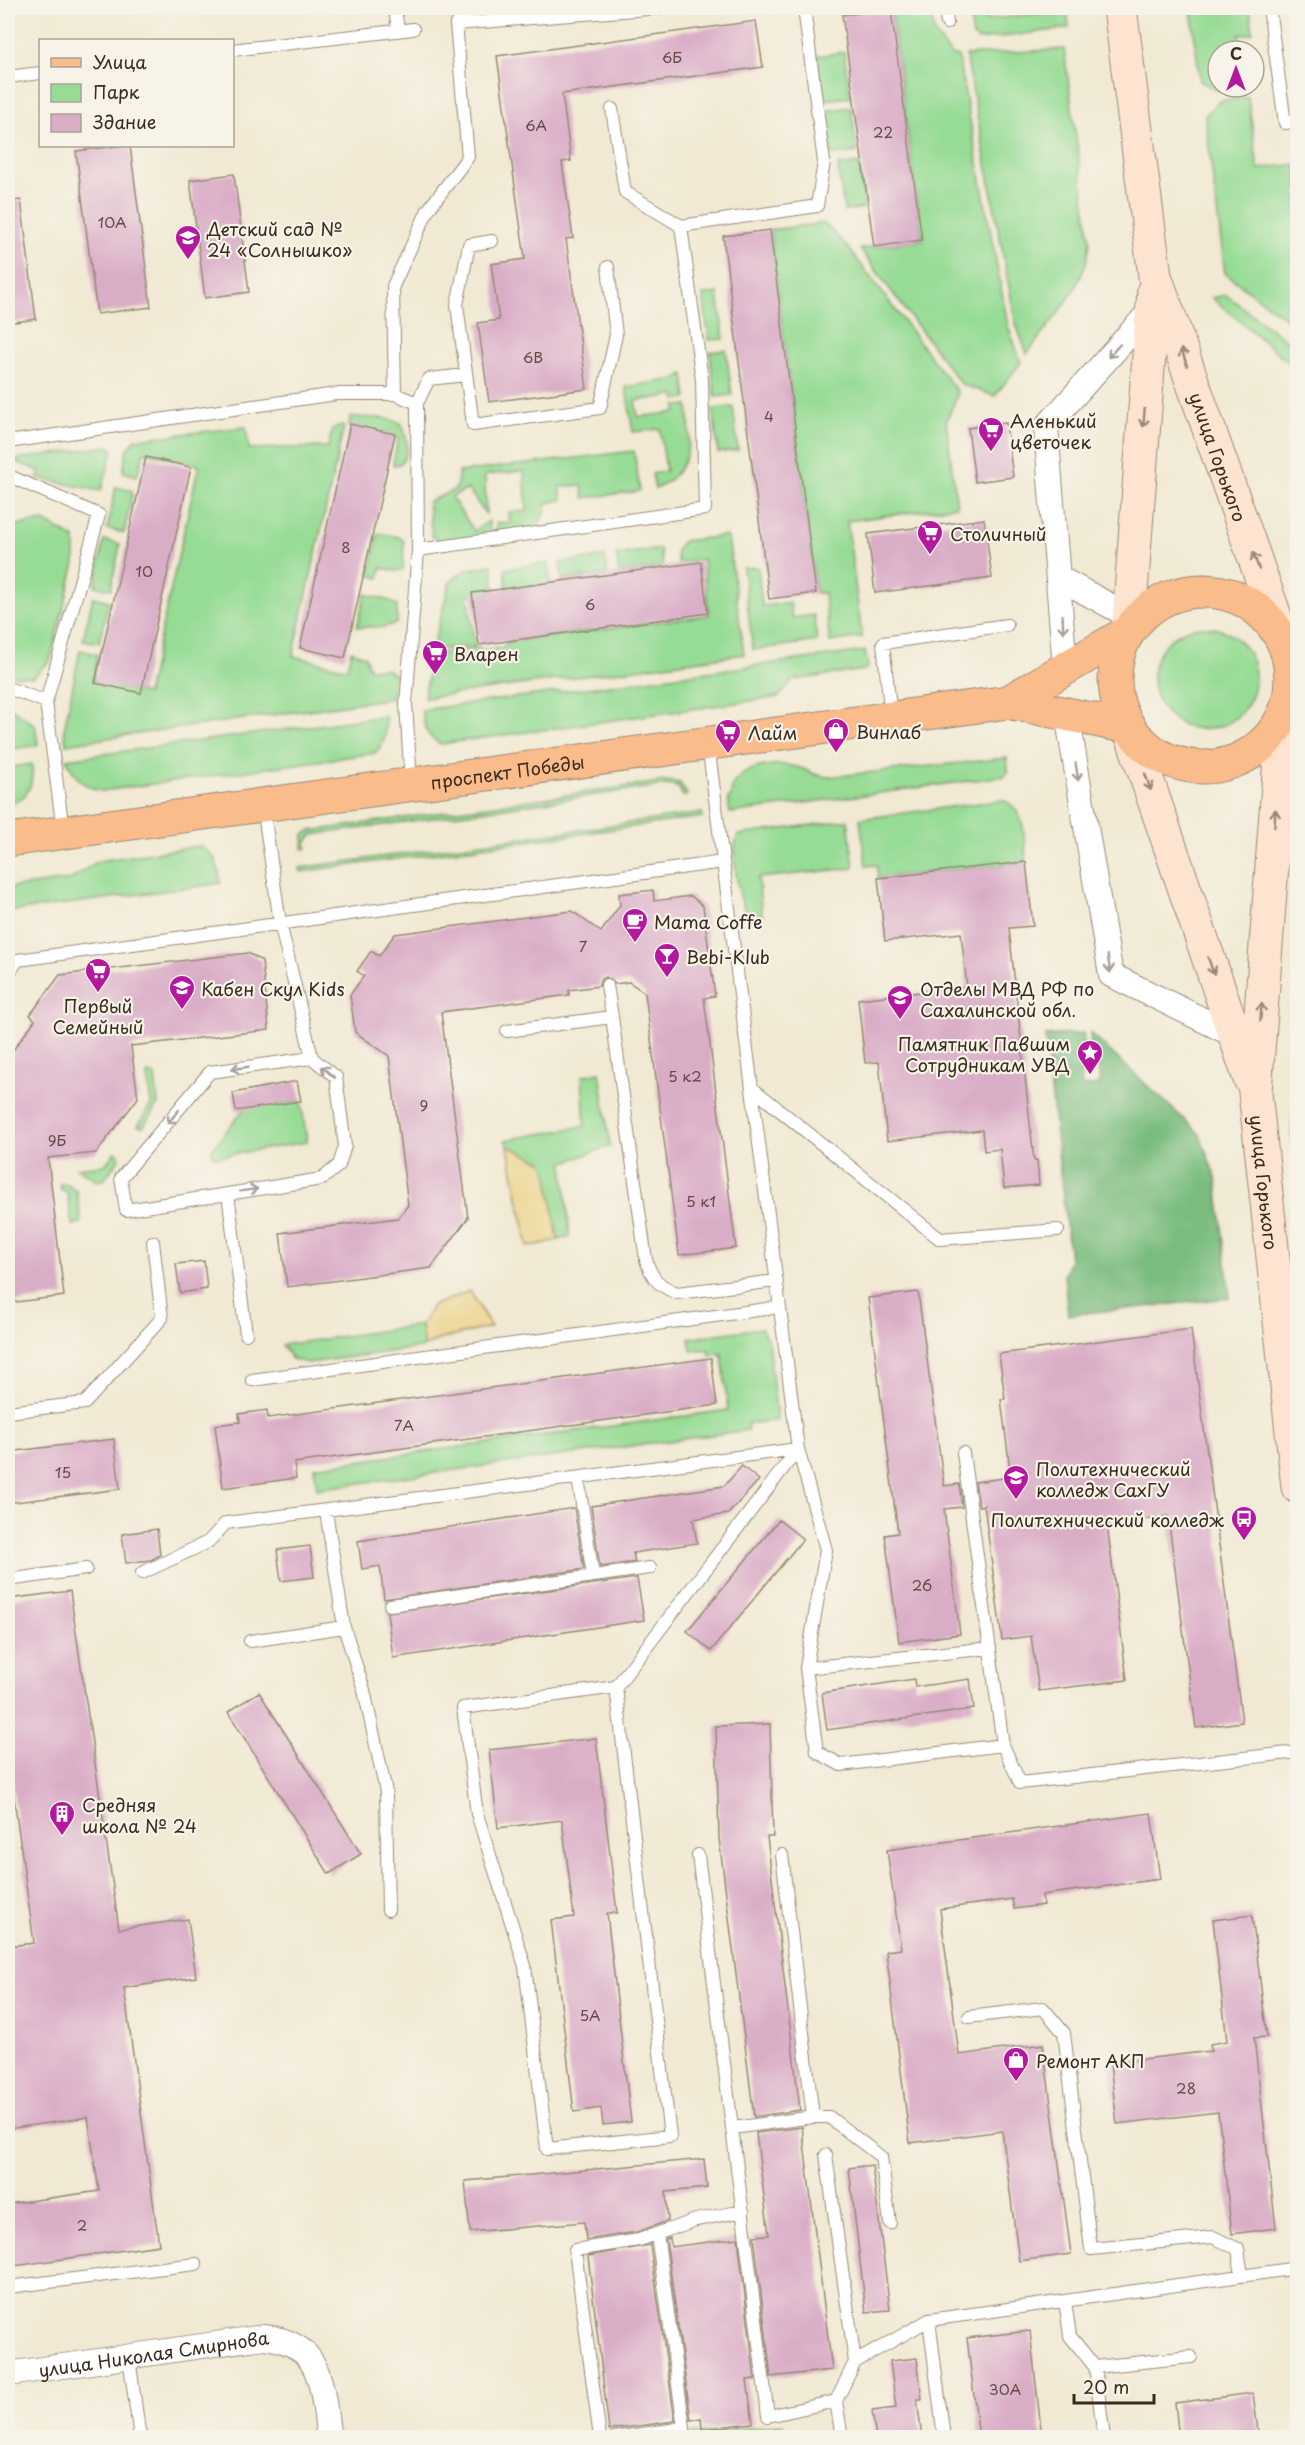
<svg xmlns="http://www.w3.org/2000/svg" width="1305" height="2445" viewBox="0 0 1305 2445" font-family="'Playpen Sans',sans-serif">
<rect width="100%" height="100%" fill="#f7f3e8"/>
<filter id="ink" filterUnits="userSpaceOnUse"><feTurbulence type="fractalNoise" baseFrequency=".0167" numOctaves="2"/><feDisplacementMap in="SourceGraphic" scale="12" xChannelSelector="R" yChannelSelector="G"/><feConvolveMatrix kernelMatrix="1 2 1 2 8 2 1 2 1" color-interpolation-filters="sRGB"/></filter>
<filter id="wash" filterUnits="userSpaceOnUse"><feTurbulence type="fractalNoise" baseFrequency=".008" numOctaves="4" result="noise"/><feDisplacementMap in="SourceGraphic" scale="24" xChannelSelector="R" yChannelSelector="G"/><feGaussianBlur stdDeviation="1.35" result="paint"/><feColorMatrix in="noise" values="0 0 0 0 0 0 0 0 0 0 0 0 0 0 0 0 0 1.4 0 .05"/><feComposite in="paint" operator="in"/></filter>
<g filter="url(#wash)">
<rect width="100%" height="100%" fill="#f1e9d3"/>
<path fill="#97dc95" stroke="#69835a" stroke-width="1.5" d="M891,8H929L935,34L952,56H958L1008,326L1021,362L995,396L961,384L860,249L922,240Z
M969,8H984L986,20L1041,13V8H1067L1069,28L979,40L973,36Z
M1191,8H1250L1253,33L1239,35L1241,51H1218V87H1246L1218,91L1200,81Z
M1064,49L1090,241C1087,286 1052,319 1027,354L1016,324L966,55Z
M844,52L850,97L823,100L817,56Z
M1248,97L1258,169L1297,164V327L1225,273L1205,116L1219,101Z
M851,107L857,152L831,155L825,111Z
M859,163L865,208L844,211L838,166Z
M824,223L850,250L958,393L946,422L957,506L847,521L862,637L830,642L824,593H816L770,230Z
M718,293L724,339L709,340L703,295Z
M1226,295L1297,348V369L1212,298Z
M726,350L732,395L715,397L710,352Z
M684,374L687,398L676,400L675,395L635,401L638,417L677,412L676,406L688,405C692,440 691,472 655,489L652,474L666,471L660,429L633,432L626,387L676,379Z
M733,407L738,450L718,453L713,409Z
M350,417L383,418L401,423C407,436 411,453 400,464L393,465L398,438L349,427Z
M344,426L293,656L347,669L351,651L365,656L369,668L386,669L394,674L392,698L66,744L64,730L80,650L98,655L93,682L147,694L199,465L144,452L137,476L123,472L127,450L136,439L246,427L249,449L328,447L333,428Z
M109,446L113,450L101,491L37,478L40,471L11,460Z
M634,451L640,491L584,498L582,485L560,487L562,500L547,503C544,531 521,532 498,538L496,523L510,522L509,512L527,511L524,471L485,475L486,514L468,489L451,497L474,531L489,521L491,539L441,542L432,536L428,502L456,489L459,472Z
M116,487L133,491L124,533L107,529Z
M44,521L75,539V563L50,661L33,677L8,675V619L11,605L8,604V539L17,525Z
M378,533L399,537L404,541L403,569L396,571L381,568L379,578L369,575Z
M725,536L728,538L744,654L424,698L432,655L480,647L481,650L502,648L508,642L709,615L703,559L678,563L676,551L683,541Z
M104,540L120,544L111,589L95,586Z
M660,549L663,567L619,573L616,555Z
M605,556L608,574L562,580L560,563Z
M548,563L551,585L507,590L505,569Z
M492,565L495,591L468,595L475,646L432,650L450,582L466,570Z
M758,567L762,606L790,603L792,618L814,615L817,641L753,650L743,568Z
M365,594L390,601L397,606V623L384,627H357Z
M93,597L109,601L99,643L83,640Z
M1153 678a51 51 0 1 1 102 0a51 51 0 1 1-102 0Z
M865,651L868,667L864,670L793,680L779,697L441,744C425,736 424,727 422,710Z
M8,706L35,725L38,745L8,750Z
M385,716C386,732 387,742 375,753L102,791C82,787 75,777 66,759Z
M1007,758L1008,771L1005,776L730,813L728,798L731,797L732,785C746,765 774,762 797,767C810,770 812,776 828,777Z
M32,764C34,783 28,801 8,804V768Z
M666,781L680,783L687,795L683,796L678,787L666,785L312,835L306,842L307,848L303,849L304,835L310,831Z
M1003,800C1027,809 1024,839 1026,862L878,878L877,865L866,866L860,819Z
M702,813L703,817L301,872L300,868Z
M848,820L854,868L758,878L762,916L747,914C738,898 730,851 738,835Z
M199,846C217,854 218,865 221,883L8,912V888L70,880L98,861Z
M600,1072L610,1146L563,1163L570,1236L558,1240L547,1172L543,1162L508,1146L505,1140L585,1126L582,1076Z
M151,1073L155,1076L158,1104L143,1127L138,1126L151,1104L147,1074Z
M272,1086L275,1105L301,1101L307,1142L215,1157L212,1154V1149L261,1088Z
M1297,1117H1298L1297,1183L1292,1135L1293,1118Z
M115,1152L119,1154V1159L104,1180L97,1181L77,1168L105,1165Z
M64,1183L77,1191L81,1223L72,1225L67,1192L61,1190L60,1184Z
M421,1325L424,1347L308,1363L292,1359L282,1345Z
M761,1328L768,1341L777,1420L747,1424L748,1430L317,1489L314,1467L728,1410L722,1354L710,1355L708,1349L691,1351L689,1338Z
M784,2424L761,2437H668Z"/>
<path fill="#79bc7e" stroke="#5a734e" stroke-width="1.5" d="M1083,1033L1086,1066L1081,1067L1082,1087L1100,1085L1098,1065L1092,1066L1090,1033L1199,1133L1217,1181L1230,1298L1068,1315L1064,1275L1070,1260L1045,1036Z"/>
<path fill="#eeda9e" stroke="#94825e" stroke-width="1.5" d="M508,1146L543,1162L547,1172L558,1240L528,1247Z
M470,1291L491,1327L437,1340L424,1347L421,1325L432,1306Z"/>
<g id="blocks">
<path fill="#daadc7" d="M891,10L922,240L874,247L842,15Z
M756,21L763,67L562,94L571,161L562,162L573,238L566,239L587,389L489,402L478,323L499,320L491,264L525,259L497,56Z
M118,146H130L151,307L97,314L76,151Z
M234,174L249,292L205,298L190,180Z
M21,200L36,319L8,323V201Z
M770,230L816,593L769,599L723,236Z
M1006,423L1013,477L975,482L968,428Z
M350,424L395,434L345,658L300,648Z
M146,457L191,467L141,693L95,683Z
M984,519L992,578L875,593L868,534Z
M701,562L708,613L479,645L472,593Z
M1026,862L1033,926L1009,928L1034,1160H1037L1039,1185L1004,1188L1000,1149L984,1151L982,1130L887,1141L879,1062L865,1063L858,999L967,987L961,933L885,941L878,878Z
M653,890L654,901L691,896L703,906L715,996L704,998L736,1248L679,1255L645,993L629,982L615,984L606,977L601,979L599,986L569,990V995L441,1012L468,1218L431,1268L287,1287L280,1233L398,1218L408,1205L389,1056L355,1032L350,995L364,976L357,971L371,951L379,956L395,934L572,911L601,932L620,905L619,894Z
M248,953L262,961L269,1030L131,1046L138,1098L96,1153L48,1158L64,1296L8,1303V1057L35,1020L30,1015L60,975Z
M297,1081L301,1101L236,1111L233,1093Z
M204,1261L207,1289L180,1293L176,1264Z
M918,1292L944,1486L959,1484L962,1507L944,1509L960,1634L899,1642L885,1535L898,1533L868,1298Z
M1191,1329L1242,1722L1196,1728L1168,1516L1107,1524L1127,1680L1039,1691L1031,1636L1002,1640L984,1505L979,1506L975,1482L1011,1477L1001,1399H1005L999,1354Z
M711,1358L717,1405L294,1463L296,1478L223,1488L215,1425L240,1422L239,1414L267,1410L268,1418Z
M114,1439L120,1489L8,1503V1452Z
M742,1466L759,1480L728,1514L693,1519L697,1543L633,1553L635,1562L600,1567L591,1506L724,1486Z
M574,1508L584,1569L384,1599L380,1566L362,1569L358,1541Z
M779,1520L803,1539L711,1651L687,1631Z
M157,1529L160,1555L151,1560L126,1563L122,1534Z
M310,1546L314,1577L281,1581L277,1550Z
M637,1578L644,1620L393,1658L387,1612Z
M70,1591L119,1929L188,1919L196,1977L124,1988L159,2245L8,2267V2204L99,2191L88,2117L8,2129V1946L34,1943L8,1754V1599Z
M914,1679L915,1687L970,1679L974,1709L827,1730L822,1693Z
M259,1692L361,1854L329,1874L228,1712Z
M770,1724L773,1837H767L800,2110L754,2117L719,1838L716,1726Z
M596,1738L617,1913H607L631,2122L603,2125L601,2108L574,2112L551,1920L574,1917L562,1820L498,1828L489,1750Z
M1151,1813L1160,1879L1042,1895L1043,1905L1014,1909L1012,1899L940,1909L959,2055L1043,2044L1071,2254L1019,2261L1002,2131L910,2143L886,1951L901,1949L887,1850Z
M1252,1915L1267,2037L1254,2038L1276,2228L1232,2234L1218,2112L1117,2124L1110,2063L1211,2051L1210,2044L1227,2041L1213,1920Z
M802,2127L832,2370L771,2377L754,2236L769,2235L756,2133Z
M704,2159L707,2188L666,2192L668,2221L637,2232L586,2240L584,2222L470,2232L465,2181Z
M872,2165L890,2310L866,2312L849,2168Z
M670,2238L671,2247L738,2238L755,2379L747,2380L753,2423L702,2429L701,2418L691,2420L666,2239Z
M650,2245L675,2421L609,2430L588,2256Z
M1030,2331L1042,2438H979L967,2338Z
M917,2358L922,2399H917L922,2438H876L872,2411L896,2408L890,2361Z
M1253,2393L1259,2438H1179L1175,2403Z"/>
</g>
</g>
<g filter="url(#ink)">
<use href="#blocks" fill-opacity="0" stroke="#968a78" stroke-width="1.5"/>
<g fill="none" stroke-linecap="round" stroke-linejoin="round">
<defs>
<path id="lane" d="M395,8L398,30
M945,8L947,23
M1269,8L1285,123L1298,121
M232,50L413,29
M8,77L40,73
M612,109L625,192L681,226L817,206L824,162L804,8
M492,241L469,245L457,305L473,425L600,408L616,335L608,267
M417,403L429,379L466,375
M8,442L336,394H395
M8,481L9,476L99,515L46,702L63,830
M418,550L705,509L702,380L681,226
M8,688L46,702
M891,717L883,643L1007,625
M708,744L798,1449L826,1550L806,1668L817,1752L841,1765L1003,1745L1020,1783L1298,1752
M411,783L406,704L418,550L417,403L395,394L393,286L428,210L468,157L456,24L660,8
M263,806L280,923L312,1058L336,1077L345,1146L339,1165L322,1179L126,1210L121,1178L210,1072L312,1058
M8,974L18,960L723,862
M607,985L612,1017
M507,1031L612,1017L646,1260C652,1279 659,1286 677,1293L776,1281
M752,1088L940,1239L1058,1230
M228,1194L246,1334
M252,1380L780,1307
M8,1412L85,1403L162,1318L153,1242
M963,1453L1003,1745
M578,1478L593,1576
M326,1511L344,1627L364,1690L386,1792L388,1910
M142,1573L208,1542L226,1523L798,1449
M8,1580L86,1569
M390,1605L650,1568
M250,1641L344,1627
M806,1668L990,1648
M616,1687L463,1708L477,1814L525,1966L547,2149L670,2136L616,1687L798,1449
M698,1855L768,2416L836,2401
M969,2017L1043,2008L1064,2033L1091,2249L1213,2237L1238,2249L1242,2276
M813,2117H829L881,2157L890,2223
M733,2128L813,2117L782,1855
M826,2155L855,2362
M8,2287L196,2264
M1065,2301L1070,2336L1095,2367L1104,2438
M929,2320L944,2438
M129,2357L139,2431L142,2438
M1095,2367L1191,2357
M600,2438L575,2250L639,2240L696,2220L743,2211
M615,2438L684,2428L657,2234
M842,2438L836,2401L855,2362L929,2320L1298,2268"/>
<g id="street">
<path d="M1059,578L1129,616"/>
<path d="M1065,669L1046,427L1153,308"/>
<path d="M1067,714L1111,975L1236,1036"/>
<path id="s1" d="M8,2374L264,2337C325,2343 321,2388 329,2438"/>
</g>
<g id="secondary">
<path id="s2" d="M1120,8L1155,276L1282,636"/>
<path d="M1128,632L1154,290"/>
<path id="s3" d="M1283,719L1255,1092L1298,1487"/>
<path d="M1129,727L1250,1079"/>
</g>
<g id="primary">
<circle cx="1203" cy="679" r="88"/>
<path d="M1008,702L1128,632"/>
<path id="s4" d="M8,840L1008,702L1129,727"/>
</g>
</defs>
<use href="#lane" stroke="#968a78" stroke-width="14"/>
<use href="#street" stroke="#968a78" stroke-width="26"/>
<use href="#secondary" stroke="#968a78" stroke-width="35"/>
<use href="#primary" stroke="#968a78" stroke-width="35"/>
<use href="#lane" stroke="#fff" stroke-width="12"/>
<use href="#street" stroke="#fff" stroke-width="24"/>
<use href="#secondary" stroke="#fde4d0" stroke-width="33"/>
<use href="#primary" stroke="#f9bc8a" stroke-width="33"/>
</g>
<defs><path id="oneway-shaft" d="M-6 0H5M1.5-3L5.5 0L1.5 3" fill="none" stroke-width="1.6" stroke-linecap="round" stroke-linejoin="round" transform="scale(1.5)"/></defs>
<g stroke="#a79f9a">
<use href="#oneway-shaft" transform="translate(1114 351) rotate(132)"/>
<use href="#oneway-shaft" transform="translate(1063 624) rotate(87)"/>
<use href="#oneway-shaft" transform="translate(1077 772) rotate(81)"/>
<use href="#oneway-shaft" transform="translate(1109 964) rotate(81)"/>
<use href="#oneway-shaft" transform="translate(240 1068) rotate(172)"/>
<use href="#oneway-shaft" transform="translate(328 1072) rotate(-139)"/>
<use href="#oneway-shaft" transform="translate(173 1117) rotate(130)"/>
<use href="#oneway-shaft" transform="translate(249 1190) rotate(-9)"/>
</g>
<g stroke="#9c8777">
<use href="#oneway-shaft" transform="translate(1184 357) rotate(-109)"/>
<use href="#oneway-shaft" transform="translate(1144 418) rotate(94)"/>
<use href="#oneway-shaft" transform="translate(1256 561) rotate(-109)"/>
<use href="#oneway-shaft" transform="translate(1148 782) rotate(71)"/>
<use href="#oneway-shaft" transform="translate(1275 818) rotate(-86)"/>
<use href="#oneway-shaft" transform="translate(1211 966) rotate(71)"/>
<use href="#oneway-shaft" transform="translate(1261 1012) rotate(-86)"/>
</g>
</g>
<defs>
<symbol id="school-pin" viewBox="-11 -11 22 30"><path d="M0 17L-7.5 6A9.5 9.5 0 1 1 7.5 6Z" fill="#b5179e" stroke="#f7f3e8"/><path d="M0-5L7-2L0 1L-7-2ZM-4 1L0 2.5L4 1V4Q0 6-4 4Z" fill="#fff"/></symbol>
<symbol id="supermarket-pin" viewBox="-11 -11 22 30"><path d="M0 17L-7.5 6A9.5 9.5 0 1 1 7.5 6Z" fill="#b5179e" stroke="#f7f3e8"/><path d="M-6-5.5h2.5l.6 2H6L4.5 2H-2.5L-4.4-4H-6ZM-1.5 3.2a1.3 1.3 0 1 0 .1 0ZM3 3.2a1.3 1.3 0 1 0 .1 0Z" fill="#fff"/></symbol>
<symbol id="shop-pin" viewBox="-11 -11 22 30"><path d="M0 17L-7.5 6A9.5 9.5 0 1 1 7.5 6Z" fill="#b5179e" stroke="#f7f3e8"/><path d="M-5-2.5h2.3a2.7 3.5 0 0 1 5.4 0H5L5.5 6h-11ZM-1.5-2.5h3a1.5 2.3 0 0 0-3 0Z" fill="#fff"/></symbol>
<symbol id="cafe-pin" viewBox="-11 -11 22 30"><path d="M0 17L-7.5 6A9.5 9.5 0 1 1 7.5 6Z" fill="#b5179e" stroke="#f7f3e8"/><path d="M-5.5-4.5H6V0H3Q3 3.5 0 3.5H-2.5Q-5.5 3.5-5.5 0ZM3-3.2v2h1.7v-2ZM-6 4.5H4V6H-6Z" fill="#fff"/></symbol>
<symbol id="bar-pin" viewBox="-11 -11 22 30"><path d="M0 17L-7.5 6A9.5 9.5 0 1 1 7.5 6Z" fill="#b5179e" stroke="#f7f3e8"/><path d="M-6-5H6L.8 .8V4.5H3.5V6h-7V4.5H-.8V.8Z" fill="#fff"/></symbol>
<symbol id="university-pin" viewBox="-11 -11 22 30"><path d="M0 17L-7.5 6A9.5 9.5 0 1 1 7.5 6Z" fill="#b5179e" stroke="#f7f3e8"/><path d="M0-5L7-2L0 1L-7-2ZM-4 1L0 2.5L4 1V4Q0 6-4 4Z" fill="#fff"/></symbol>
<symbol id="sight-pin" viewBox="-11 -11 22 30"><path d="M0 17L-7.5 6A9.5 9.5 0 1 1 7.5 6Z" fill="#b5179e" stroke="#f7f3e8"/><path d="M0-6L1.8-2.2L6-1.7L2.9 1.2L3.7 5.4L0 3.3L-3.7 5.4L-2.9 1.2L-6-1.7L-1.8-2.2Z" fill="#fff"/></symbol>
<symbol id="bus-pin" viewBox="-11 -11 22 30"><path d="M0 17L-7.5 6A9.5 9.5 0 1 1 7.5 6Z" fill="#b5179e" stroke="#f7f3e8"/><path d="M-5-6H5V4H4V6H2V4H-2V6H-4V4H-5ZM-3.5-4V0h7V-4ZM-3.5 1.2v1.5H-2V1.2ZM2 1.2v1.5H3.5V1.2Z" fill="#fff"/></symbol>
<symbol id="building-pin" viewBox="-11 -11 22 30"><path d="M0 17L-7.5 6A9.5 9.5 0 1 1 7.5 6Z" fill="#b5179e" stroke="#f7f3e8"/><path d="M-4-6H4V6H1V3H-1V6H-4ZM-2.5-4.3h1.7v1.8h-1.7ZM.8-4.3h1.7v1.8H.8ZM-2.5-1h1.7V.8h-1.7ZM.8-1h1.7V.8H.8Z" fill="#fff"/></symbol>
</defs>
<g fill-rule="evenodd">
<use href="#school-pin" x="173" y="223" width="30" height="40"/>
<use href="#supermarket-pin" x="976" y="415" width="30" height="40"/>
<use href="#supermarket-pin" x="915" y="518" width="30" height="40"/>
<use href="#supermarket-pin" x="420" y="638" width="30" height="40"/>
<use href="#shop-pin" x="821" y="716" width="30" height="40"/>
<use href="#supermarket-pin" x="713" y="717" width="30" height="40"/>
<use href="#cafe-pin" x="620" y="906" width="30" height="40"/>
<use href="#bar-pin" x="652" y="941" width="30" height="40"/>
<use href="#supermarket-pin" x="83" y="956" width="30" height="40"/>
<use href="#school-pin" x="167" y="973" width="30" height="40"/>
<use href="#university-pin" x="885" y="983" width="30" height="40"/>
<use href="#sight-pin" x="1075" y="1038" width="30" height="40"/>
<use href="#university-pin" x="1001" y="1463" width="30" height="40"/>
<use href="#bus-pin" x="1229" y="1504" width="30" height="40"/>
<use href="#building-pin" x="47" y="1799" width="30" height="40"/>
<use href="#shop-pin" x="1001" y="2045" width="30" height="40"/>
</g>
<g text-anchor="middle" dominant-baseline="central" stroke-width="4.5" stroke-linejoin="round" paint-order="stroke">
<g font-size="15" fill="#634b48">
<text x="672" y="56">6Б</text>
<text x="536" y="124">6А</text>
<text x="883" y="131">22</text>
<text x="112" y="221">10А</text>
<text x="533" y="356">6В</text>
<text x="769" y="415">4</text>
<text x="346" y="546">8</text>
<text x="144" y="570">10</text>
<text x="590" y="603">6</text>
<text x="583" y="945">7</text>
<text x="685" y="1075">5 к2</text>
<text x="424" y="1104">9</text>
<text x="57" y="1139">9Б</text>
<text x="701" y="1200">5 к1</text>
<text x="404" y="1424">7А</text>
<text x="63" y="1471">15</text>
<text x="922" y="1584">26</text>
<text x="590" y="2014">5А</text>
<text x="1186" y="2087">28</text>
<text x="82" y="2224">2</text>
<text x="1005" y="2388">30А</text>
</g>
<g font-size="18" fill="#3b2a1e" stroke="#f7f3e8" text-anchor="start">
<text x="207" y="228">Детский сад №<tspan x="207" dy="21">24 «Солнышко»</tspan></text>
<text x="1010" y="420">Аленький<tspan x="1010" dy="21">цветочек</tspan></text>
<text x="950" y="533">Столичный</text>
<text x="454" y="653">Вларен</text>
<text x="856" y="731">Винлаб</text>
<text x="748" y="732">Лайм</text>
<text x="654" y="921">Mama Coffe</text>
<text x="686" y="956">Bebi-Klub</text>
<text x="201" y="988">Кабен Скул Kids</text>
<text x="920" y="988">Отделы МВД РФ по<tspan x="920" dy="21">Сахалинской обл.</tspan></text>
<text x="98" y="1005" text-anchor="middle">Первый<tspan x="98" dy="21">Семейный</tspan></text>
<text x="1070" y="1043" text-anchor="end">Памятник Павшим<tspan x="1070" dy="21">Сотрудникам УВД</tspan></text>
<text x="1036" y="1468">Политехнический<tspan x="1036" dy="21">колледж СахГУ</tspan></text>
<text x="1224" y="1519" text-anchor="end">Политехнический колледж</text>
<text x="82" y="1804">Средняя<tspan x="82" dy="21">школа № 24</tspan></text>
<text x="1036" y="2060">Ремонт АКП</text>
</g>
<g font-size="18" fill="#3b2a1e" stroke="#f7f3e8">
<text stroke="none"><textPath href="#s2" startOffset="462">улица Горького</textPath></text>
<text stroke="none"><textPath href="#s4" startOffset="504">проспект Победы</textPath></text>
<text stroke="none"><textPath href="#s3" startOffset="465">улица Горького</textPath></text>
<text stroke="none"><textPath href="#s1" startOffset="147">улица Николая Смирнова</textPath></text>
</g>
</g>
<rect width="1305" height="2445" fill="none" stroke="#f7f3e8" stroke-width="30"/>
<rect x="39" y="39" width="195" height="108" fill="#f7f3e8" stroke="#aca397" stroke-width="1.5"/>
<rect x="51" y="58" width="30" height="9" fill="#f9bc8a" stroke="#aca397" stroke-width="1.5"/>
<text x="93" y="69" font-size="18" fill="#3b2a1e">Улица</text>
<rect x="51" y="84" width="30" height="18" fill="#97dc95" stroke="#aca397" stroke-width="1.5"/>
<text x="93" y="99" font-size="18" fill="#3b2a1e">Парк</text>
<rect x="51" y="114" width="30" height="18" fill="#daadc7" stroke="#aca397" stroke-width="1.5"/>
<text x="93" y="129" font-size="18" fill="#3b2a1e">Здание</text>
<g transform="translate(1236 69)"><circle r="28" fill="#f7f3e8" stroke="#aca397" stroke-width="1.5"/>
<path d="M0-4.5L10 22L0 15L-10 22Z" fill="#b5179e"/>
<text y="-9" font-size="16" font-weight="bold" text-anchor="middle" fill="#3b2a1e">С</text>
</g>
<path d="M1074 2394v9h80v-9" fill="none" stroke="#3b2a1e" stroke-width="3"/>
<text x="1083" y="2394" font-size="18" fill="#3b2a1e" stroke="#f7f3e8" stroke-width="4.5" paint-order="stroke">20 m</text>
</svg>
